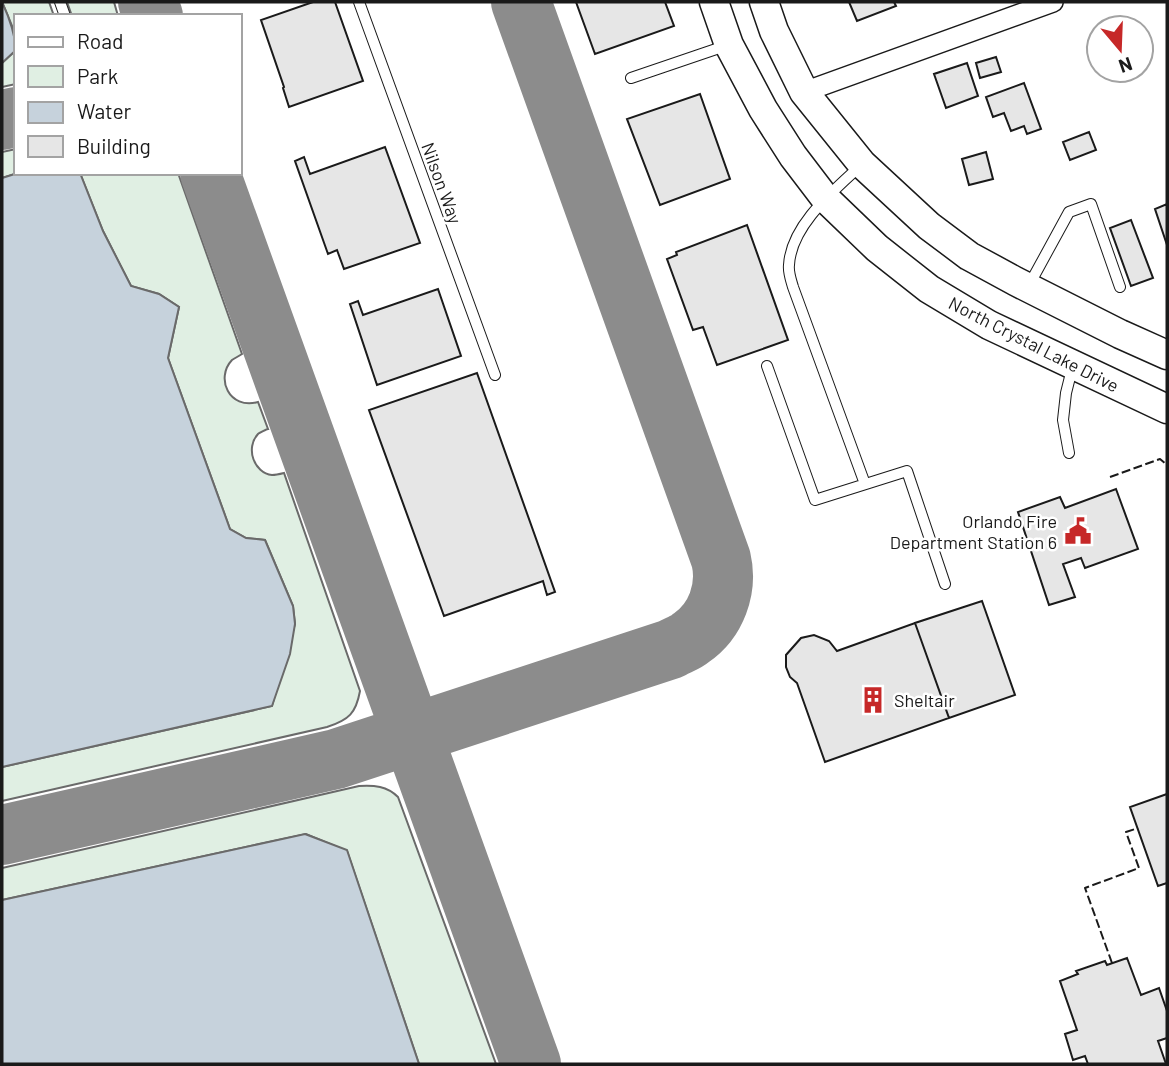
<svg xmlns="http://www.w3.org/2000/svg" width="1169" height="1066" viewBox="0 0 1169 1066" font-family="Barlow,sans-serif">
<rect width="100%" height="100%" fill="#fff"/>
<path fill="#e0efe3" stroke="#6a6a6a" stroke-width="2" d="M2,2H49L54,16H16V45L15,33Z
M67,2H114L118,16H72Z
M16,50V84L2,87V63Z
M16,149V173H18L2,178V152Z
M80,173H178L242,354C239,356 235,358 232,360C215,378 229,410 258,402L268,429C267,429 259,433 258,434C245,448 254,473 272,475C276,475 280,474 284,473L360,691C356,713 349,720 327,727L2,801V767L272,706L295,624L293,606L265,540L246,538L230,529L168,358L179,307L159,294L131,286L103,231Z
M359,786C374,785 387,786 398,797L496,1064H419L347,851L306,834L2,900V868Z"/>
<path fill="#c6d2dc" stroke="#6a6a6a" stroke-width="2" d="M2,2C9,17 15,32 16,50L2,63Z
M18,173H80L103,231L131,286L159,294L179,307L168,358L230,529L246,538L265,540L293,606L295,624L290,654L272,706L2,767V178Z
M305,834L347,850L419,1064H2V900Z"/>
<g fill="none" stroke-linecap="round" stroke-linejoin="round">
<path stroke="#8c8c8c" stroke-width="60" d="M148,2L153,16
M2,120L16,117
M210,173L531,1064
M2,835L336,759L671,649C678,645 685,643 691,638C716,621 728,589 721,559L521,2"/>
</g>
<path fill="#e6e6e6" stroke="#1a1a1a" stroke-width="2" d="M313,2H335L363,81L289,107L283,88L284,87L261,20Z
M576,2H665L674,26L595,54Z
M849,2H894L896,6L857,21Z
M996,57L1001,72L980,78L976,63Z
M967,63L978,96L946,108L934,74Z
M1024,83L1041,129L1027,134L1024,126L1011,131L1004,113L993,117L986,97Z
M700,94L730,179L660,205L627,119Z
M1089,132L1096,150L1070,160L1063,142Z
M385,147L420,243L344,269L337,250L328,254L295,161L304,157L310,174Z
M986,152L993,179L969,185L962,159Z
M1167,204V245L1155,209Z
M1131,220L1153,278L1131,286L1110,228Z
M747,225L788,340L717,365L703,327L693,330L667,259L677,255L676,252Z
M438,289L461,356L377,385L350,304L358,301L363,315Z
M477,373L555,592L547,595L543,581L444,616L369,410Z
M1116,489L1138,549L1085,568L1081,558L1063,564L1075,597L1049,605L1018,512L1060,497L1065,508Z
M982,601L1015,695L949,718L915,623Z
M915,623L949,718L825,762L797,683L790,677L786,667V655L801,638L814,635L829,641L837,651Z
M1167,794V883L1158,886L1130,807Z
M1127,958L1141,995L1159,988L1167,1011V1038L1158,1041L1166,1064H1088L1085,1056L1073,1060L1065,1034L1077,1030L1060,981L1078,974L1076,971L1105,961L1107,965Z"/>
<g fill="none" stroke-linecap="round" stroke-linejoin="round">
<defs>
<path id="lane" d="M60,2L65,16
M359,2L495,375
M631,78L728,45
M859,167C832,192 791,226 789,265C788,272 791,280 793,287L865,484
M1028,287L1069,212L1091,204L1120,287
M767,366L815,500L907,471L945,584
M1069,453L1063,420L1066,393L1072,369"/>
<path id="street" d="M804,92L1053,2"/>
<path id="secondary" d="M714,2L729,45L763,109L793,156L825,198L877,248L929,289L989,325L1167,409
M764,2L774,31L804,92L862,164L929,226L969,256L1015,281L1120,334L1167,355"/>
</defs>
<use href="#lane" stroke="#1a1a1a" stroke-width="12"/>
<use href="#street" stroke="#1a1a1a" stroke-width="22"/>
<use href="#secondary" stroke="#1a1a1a" stroke-width="31"/>
<use href="#lane" stroke="#fff" stroke-width="10"/>
<use href="#street" stroke="#fff" stroke-width="19"/>
<use href="#secondary" stroke="#fff" stroke-width="28"/>
<path stroke="#1a1a1a" stroke-width="2" stroke-dasharray="9 3.5" stroke-linecap="butt" d="M1110,477L1160,459L1167,465
M1112,963L1085,888L1139,868L1126,832L1138,828"/>
</g>
<defs>
<symbol id="civic-bare" viewBox="-9 -9 18 18"><path d="M-.6-6.5H3V-4.5H.6V-3L4-1V1h2V6H-6V1h2V-1L-.6-3ZM-1.2 2.5V6h2.4V2.5Z" fill="#c62828" stroke="#fff" stroke-width="2.5" paint-order="stroke"/></symbol>
<symbol id="building-bare" viewBox="-9 -9 18 18"><path d="M-4-6H4V6H1V3H-1V6H-4ZM-2.5-4.3h1.7v1.8h-1.7ZM.8-4.3h1.7v1.8H.8ZM-2.5-1h1.7V.8h-1.7ZM.8-1h1.7V.8H.8Z" fill="#c62828" stroke="#fff" stroke-width="2.5" paint-order="stroke"/></symbol>
</defs>
<g fill-rule="evenodd">
<use href="#civic-bare" x="1059" y="512" width="38" height="38"/>
<use href="#building-bare" x="854" y="681" width="38" height="38"/>
</g>
<g text-anchor="middle" dominant-baseline="central" stroke-width="5" stroke-linejoin="round" paint-order="stroke">
<g font-size="18" fill="#1a1a1a" stroke="#fff">
<text transform="translate(442 183) rotate(70)">Nilson Way</text>
<text transform="translate(1034 344) rotate(27)">North Crystal Lake Drive</text>
</g>
<g font-size="18" fill="#1a1a1a" stroke="#fff" text-anchor="end">
<text x="1057" y="521">Orlando Fire<tspan x="1057" dy="21">Department Station 6</tspan></text>
<text x="894" y="700" text-anchor="start">Sheltair</text>
</g>
</g>
<rect width="1169" height="1066" fill="none" stroke="#1a1a1a" stroke-width="7"/>
<rect x="14" y="14" width="228" height="161" fill="#ffffff" stroke="#a3a3a3" stroke-width="2"/>
<rect x="28" y="37" width="35" height="10" fill="#ffffff" stroke="#a3a3a3" stroke-width="2"/>
<text x="77" y="49" font-size="21" fill="#1a1a1a">Road</text>
<rect x="28" y="66" width="35" height="21" fill="#e0efe3" stroke="#a3a3a3" stroke-width="2"/>
<text x="77" y="84" font-size="21" fill="#1a1a1a">Park</text>
<rect x="28" y="102" width="35" height="21" fill="#c6d2dc" stroke="#a3a3a3" stroke-width="2"/>
<text x="77" y="119" font-size="21" fill="#1a1a1a">Water</text>
<rect x="28" y="136" width="35" height="21" fill="#e6e6e6" stroke="#a3a3a3" stroke-width="2"/>
<text x="77" y="154" font-size="21" fill="#1a1a1a">Building</text>
<g transform="translate(1120 49) rotate(161)"><circle r="33" fill="#ffffff" stroke="#a3a3a3" stroke-width="2"/>
<path d="M0-5L12 26L0 18L-12 26Z" fill="#c62828"/>
<text y="-10" font-size="19" font-weight="bold" text-anchor="middle" fill="#1a1a1a">N</text>
</g>
</svg>
